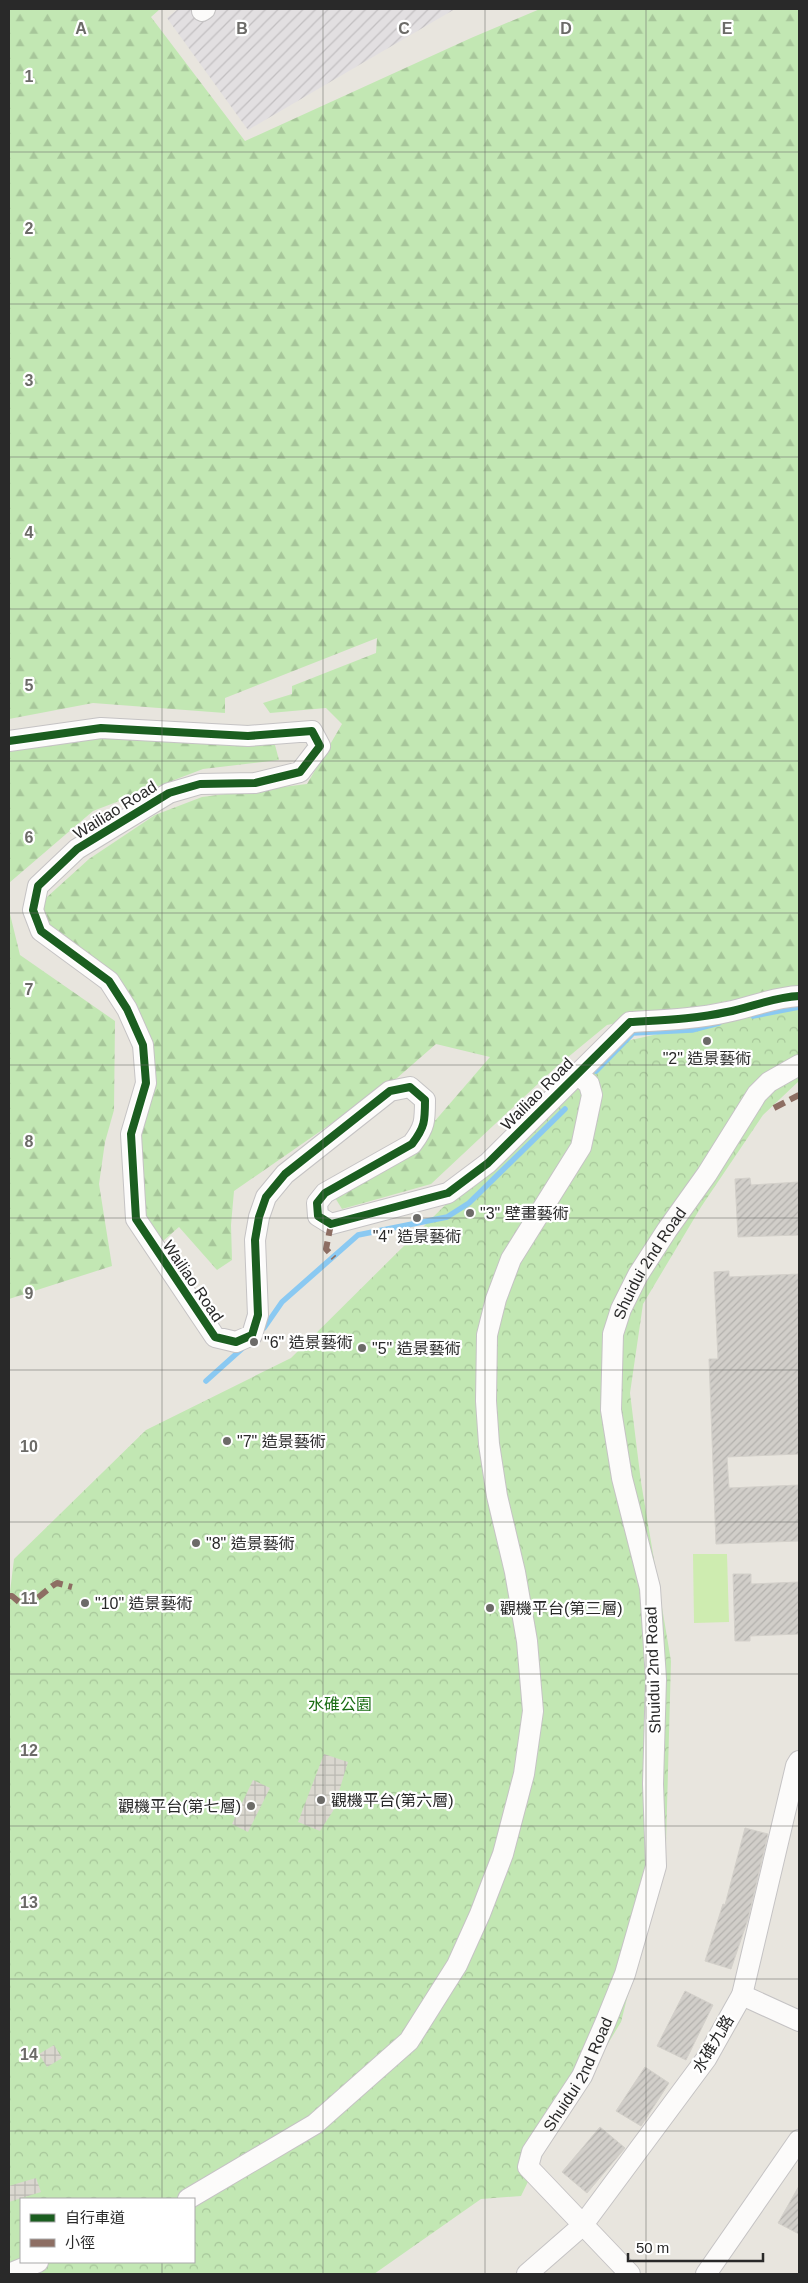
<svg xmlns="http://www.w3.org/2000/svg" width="808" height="2283" viewBox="0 0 808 2283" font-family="Helvetica,'Noto Sans TC',sans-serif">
<defs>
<pattern id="industrial-furrows" width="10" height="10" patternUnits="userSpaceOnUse" patternTransform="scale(1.25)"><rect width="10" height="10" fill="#e2dfe1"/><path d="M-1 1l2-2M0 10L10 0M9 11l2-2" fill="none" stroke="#c2bfc1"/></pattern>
<pattern id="forest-firs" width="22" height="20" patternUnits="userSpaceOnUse" patternTransform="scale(1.25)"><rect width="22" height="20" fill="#c2e7b3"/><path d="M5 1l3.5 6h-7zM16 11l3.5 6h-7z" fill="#a7c69a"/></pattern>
<pattern id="park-crowns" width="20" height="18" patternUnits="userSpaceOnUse" patternTransform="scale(1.25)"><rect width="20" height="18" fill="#c2e7b3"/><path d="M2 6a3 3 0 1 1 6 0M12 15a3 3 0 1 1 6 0" fill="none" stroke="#a7c69a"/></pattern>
<pattern id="plaza-grid" width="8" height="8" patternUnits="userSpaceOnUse" patternTransform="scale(1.25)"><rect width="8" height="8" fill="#dad7cf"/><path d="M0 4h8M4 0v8" fill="none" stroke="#bbb9b2"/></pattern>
<pattern id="building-hatch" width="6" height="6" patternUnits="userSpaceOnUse" patternTransform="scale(1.25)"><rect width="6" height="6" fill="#d1cec9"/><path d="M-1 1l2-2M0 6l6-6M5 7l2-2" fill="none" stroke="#b3b1ad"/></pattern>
</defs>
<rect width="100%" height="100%" fill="#e8e5de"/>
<path fill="url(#industrial-furrows)" d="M178,9H455L248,130L167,18Z"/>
<path fill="url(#forest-firs)" d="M9,9H160L151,17L245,141L471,38L540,9H799V1000L738,999L607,1025L556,1067L431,1184L342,1209L334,1196L434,1122L490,1057L436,1044L397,1078L234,1191L231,1225L232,1260L217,1270L179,1227L154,1249L136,1219L134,1167L151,1067L124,997L47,945L36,907L89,859L155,815L202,797L307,784L342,724L326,708L270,713L263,703L292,694V686L376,653L377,638L225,698V713L93,703L9,719Z
M101,735L275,745L279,760L203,769L93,811L9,883V752Z
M9,910L20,955L115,1021L114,1110L105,1142L99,1184L112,1266L9,1299Z"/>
<path fill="url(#park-crowns)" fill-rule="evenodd" d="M788,1005L799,1006V1081L763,1115L701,1207L643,1304L630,1393L641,1482L671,1661L666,1844L621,2022L543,2151L521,2196L481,2199L374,2274H9V1600L14,1559L146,1430L291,1358L548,1103L622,1042ZM21,2199H194V2262H21Z"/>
<path fill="#ceecb0" d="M693,1554H727L729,1622L694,1623Z"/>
<path fill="url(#plaza-grid)" d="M324,1754L348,1762L333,1811L320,1831L298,1822Z
M253,1780L270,1788L248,1832L232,1824Z
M54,2045L62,2058L47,2067L39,2054Z
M36,2178L41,2192L9,2202V2186Z"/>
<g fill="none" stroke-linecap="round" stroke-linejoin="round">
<path stroke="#8ac9f2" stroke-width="5.5" d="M753,1016L799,1007
M596,1071L633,1033L692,1030L719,1023
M264,1328L282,1302L358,1235L447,1217L469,1203L565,1109
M206,1381L245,1346"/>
</g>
<path fill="url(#building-hatch)" stroke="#d3d0ca" d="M750,1178L751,1185L799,1182V1235L738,1237L735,1179Z
M729,1271V1277L799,1274V1329H798L799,1454L727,1457L729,1488L799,1485V1541L716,1544L709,1359H718L714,1272Z
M733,1574H751V1584L799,1582V1634L750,1636V1641H735Z
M745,1828L768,1834L748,1919L731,1969L705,1961L723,1904L725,1905Z
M685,1991L713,2005L686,2060L657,2046Z
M645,2067L669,2083L641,2126L616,2111Z
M600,2127L625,2148L587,2193L562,2172Z
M799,2186V2234L778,2223Z"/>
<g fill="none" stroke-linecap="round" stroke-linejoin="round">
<defs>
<g id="minor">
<path d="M202,11L205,9"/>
<path d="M9,741L101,728L248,736L312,731L320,746L300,772L255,783L200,784L169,793L77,849L38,886L33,910L41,931L109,981L127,1009L143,1045L146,1083L131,1134L136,1219L215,1337L236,1342L252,1335L258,1315L255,1240L259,1217L266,1197L285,1174L390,1091L410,1087L425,1100C425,1121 425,1127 412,1144L325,1193L317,1203L318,1216L331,1224L448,1193L488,1163L630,1022C663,1020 696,1019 727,1012C752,1007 774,997 799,996"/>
<path d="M742,1995L799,2021"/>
<path d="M188,2199L315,2124L409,2041L457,1965L480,1914L503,1854L524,1774L533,1711L527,1641L515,1572L497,1496L489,1444L486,1401L487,1335L496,1299L511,1259L581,1147L592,1095L589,1084L577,1074"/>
<path d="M9,2274L38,2262"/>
<path d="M527,2274L582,2226L706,2059L742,1995L796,1766L799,1761"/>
<path id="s1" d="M630,2274L528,2167L532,2152L582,2076L606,2021L625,1974L656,1866L653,1784L656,1679L650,1588L622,1478L611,1410L613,1334L621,1309L638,1275L667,1230L707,1174L757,1094L769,1082L799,1065"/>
<path d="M706,2274L799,2140"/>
</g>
</defs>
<use href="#minor" stroke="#c5c3c4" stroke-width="22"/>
<use href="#minor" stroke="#fcfbfa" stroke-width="20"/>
<path stroke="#8d6e63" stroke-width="6" stroke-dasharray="12 6" stroke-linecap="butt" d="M774,1108L799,1095
M331,1224L326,1249L334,1258
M9,1596H12L19,1602L26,1595L34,1600C43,1595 48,1588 57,1583L72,1587"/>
<defs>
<path id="cycleway" d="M9,741L101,728L248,736L312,731L320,746L300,772L255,783L200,784L169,793L77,849L38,886L33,910L41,931L109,981L127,1009L143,1045L146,1083L131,1134L136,1219L215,1337L236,1342L252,1335L258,1315L255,1240L259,1217L266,1197L285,1174L390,1091L410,1087L425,1100C425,1121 425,1127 412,1144L325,1193L317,1203L318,1216L331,1224L448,1193L488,1163L630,1022C663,1020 696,1019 727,1012C752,1007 774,997 799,996"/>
</defs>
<use href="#cycleway" stroke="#fff" stroke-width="11"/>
<use href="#cycleway" stroke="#1b5e20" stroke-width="8"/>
</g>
<path fill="none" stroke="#6c6b68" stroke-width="1" stroke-opacity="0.55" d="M162,9V2199M323,9V2274M485,9V2274M646,9V2274M9,152H799M9,304H799M9,457H799M9,609H799M9,761H799M9,913H799M9,1065H799M9,1218H799M9,1370H799M9,1522H799M9,1674H799M9,1826H799M9,1979H799M9,2131H799M162,2262V2274"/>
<g fill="#6c6b68" stroke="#fff" stroke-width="2">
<circle cx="707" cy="1041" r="5"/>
<circle cx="470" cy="1213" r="5"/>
<circle cx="417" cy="1218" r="5"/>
<circle cx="254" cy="1342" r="5"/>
<circle cx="362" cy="1348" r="5"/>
<circle cx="227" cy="1441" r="5"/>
<circle cx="196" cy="1543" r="5"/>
<circle cx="85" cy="1603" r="5"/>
<circle cx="490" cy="1608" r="5"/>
<circle cx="321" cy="1800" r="5"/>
<circle cx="251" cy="1806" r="5"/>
</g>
<g text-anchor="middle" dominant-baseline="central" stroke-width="4.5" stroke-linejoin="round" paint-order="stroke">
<g font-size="16" fill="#292929" stroke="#fff">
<text transform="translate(115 810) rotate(-32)">Wailiao Road</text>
<text transform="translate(537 1094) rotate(-45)">Wailiao Road</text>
<text stroke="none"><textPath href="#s1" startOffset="1094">Shuidui 2nd Road</textPath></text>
<text transform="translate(193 1281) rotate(56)">Wailiao Road</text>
<text transform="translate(653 1670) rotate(-92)">Shuidui 2nd Road</text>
<text transform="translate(713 2044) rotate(-59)">水碓九路</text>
<text stroke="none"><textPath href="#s1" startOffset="254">Shuidui 2nd Road</textPath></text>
</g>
<g font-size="16" fill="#292929" stroke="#fff" text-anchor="start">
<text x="707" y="1058" text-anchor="middle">"2" 造景藝術</text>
<text x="480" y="1213">"3" 壁畫藝術</text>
<text x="417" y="1236" text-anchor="middle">"4" 造景藝術</text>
<text x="264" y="1342">"6" 造景藝術</text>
<text x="372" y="1348">"5" 造景藝術</text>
<text x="237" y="1441">"7" 造景藝術</text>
<text x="206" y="1543">"8" 造景藝術</text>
<text x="95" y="1603">"10" 造景藝術</text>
<text x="500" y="1608">觀機平台(第三層)</text>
<text x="331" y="1800">觀機平台(第六層)</text>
<text x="241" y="1806" text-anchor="end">觀機平台(第七層)</text>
</g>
<g font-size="16" fill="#196c13" stroke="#fff">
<text x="340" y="1704">水碓公園</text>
</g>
</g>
<g font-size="16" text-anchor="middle" font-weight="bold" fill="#6c6b68" stroke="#fff" stroke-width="4.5" stroke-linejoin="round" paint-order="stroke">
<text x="81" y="34">A</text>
<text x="242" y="34">B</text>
<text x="404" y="34">C</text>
<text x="566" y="34">D</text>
<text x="727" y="34">E</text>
<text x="29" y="82">1</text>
<text x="29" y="234">2</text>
<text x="29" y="386">3</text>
<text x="29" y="538">4</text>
<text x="29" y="691">5</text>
<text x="29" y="843">6</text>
<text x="29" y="995">7</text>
<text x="29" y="1147">8</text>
<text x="29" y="1299">9</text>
<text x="29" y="1452">10</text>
<text x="29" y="1604">11</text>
<text x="29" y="1756">12</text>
<text x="29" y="1908">13</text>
<text x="29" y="2060">14</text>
</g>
<rect width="808" height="2283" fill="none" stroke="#292929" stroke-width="20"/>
<rect x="20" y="2198" width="175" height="65" fill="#ffffff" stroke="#a9a9a9"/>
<rect x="30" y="2214" width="25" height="8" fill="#1b5e20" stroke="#a9a9a9"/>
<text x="65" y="2223" font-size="15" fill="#292929">自行車道</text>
<rect x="30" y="2239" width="25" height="8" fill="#8d6e63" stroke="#a9a9a9"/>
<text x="65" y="2248" font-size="15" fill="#292929">小徑</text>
<path d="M628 2253v8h135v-8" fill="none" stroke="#292929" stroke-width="2.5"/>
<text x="636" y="2253" font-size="15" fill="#292929" stroke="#ffffff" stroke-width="4" paint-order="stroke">50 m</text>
</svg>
